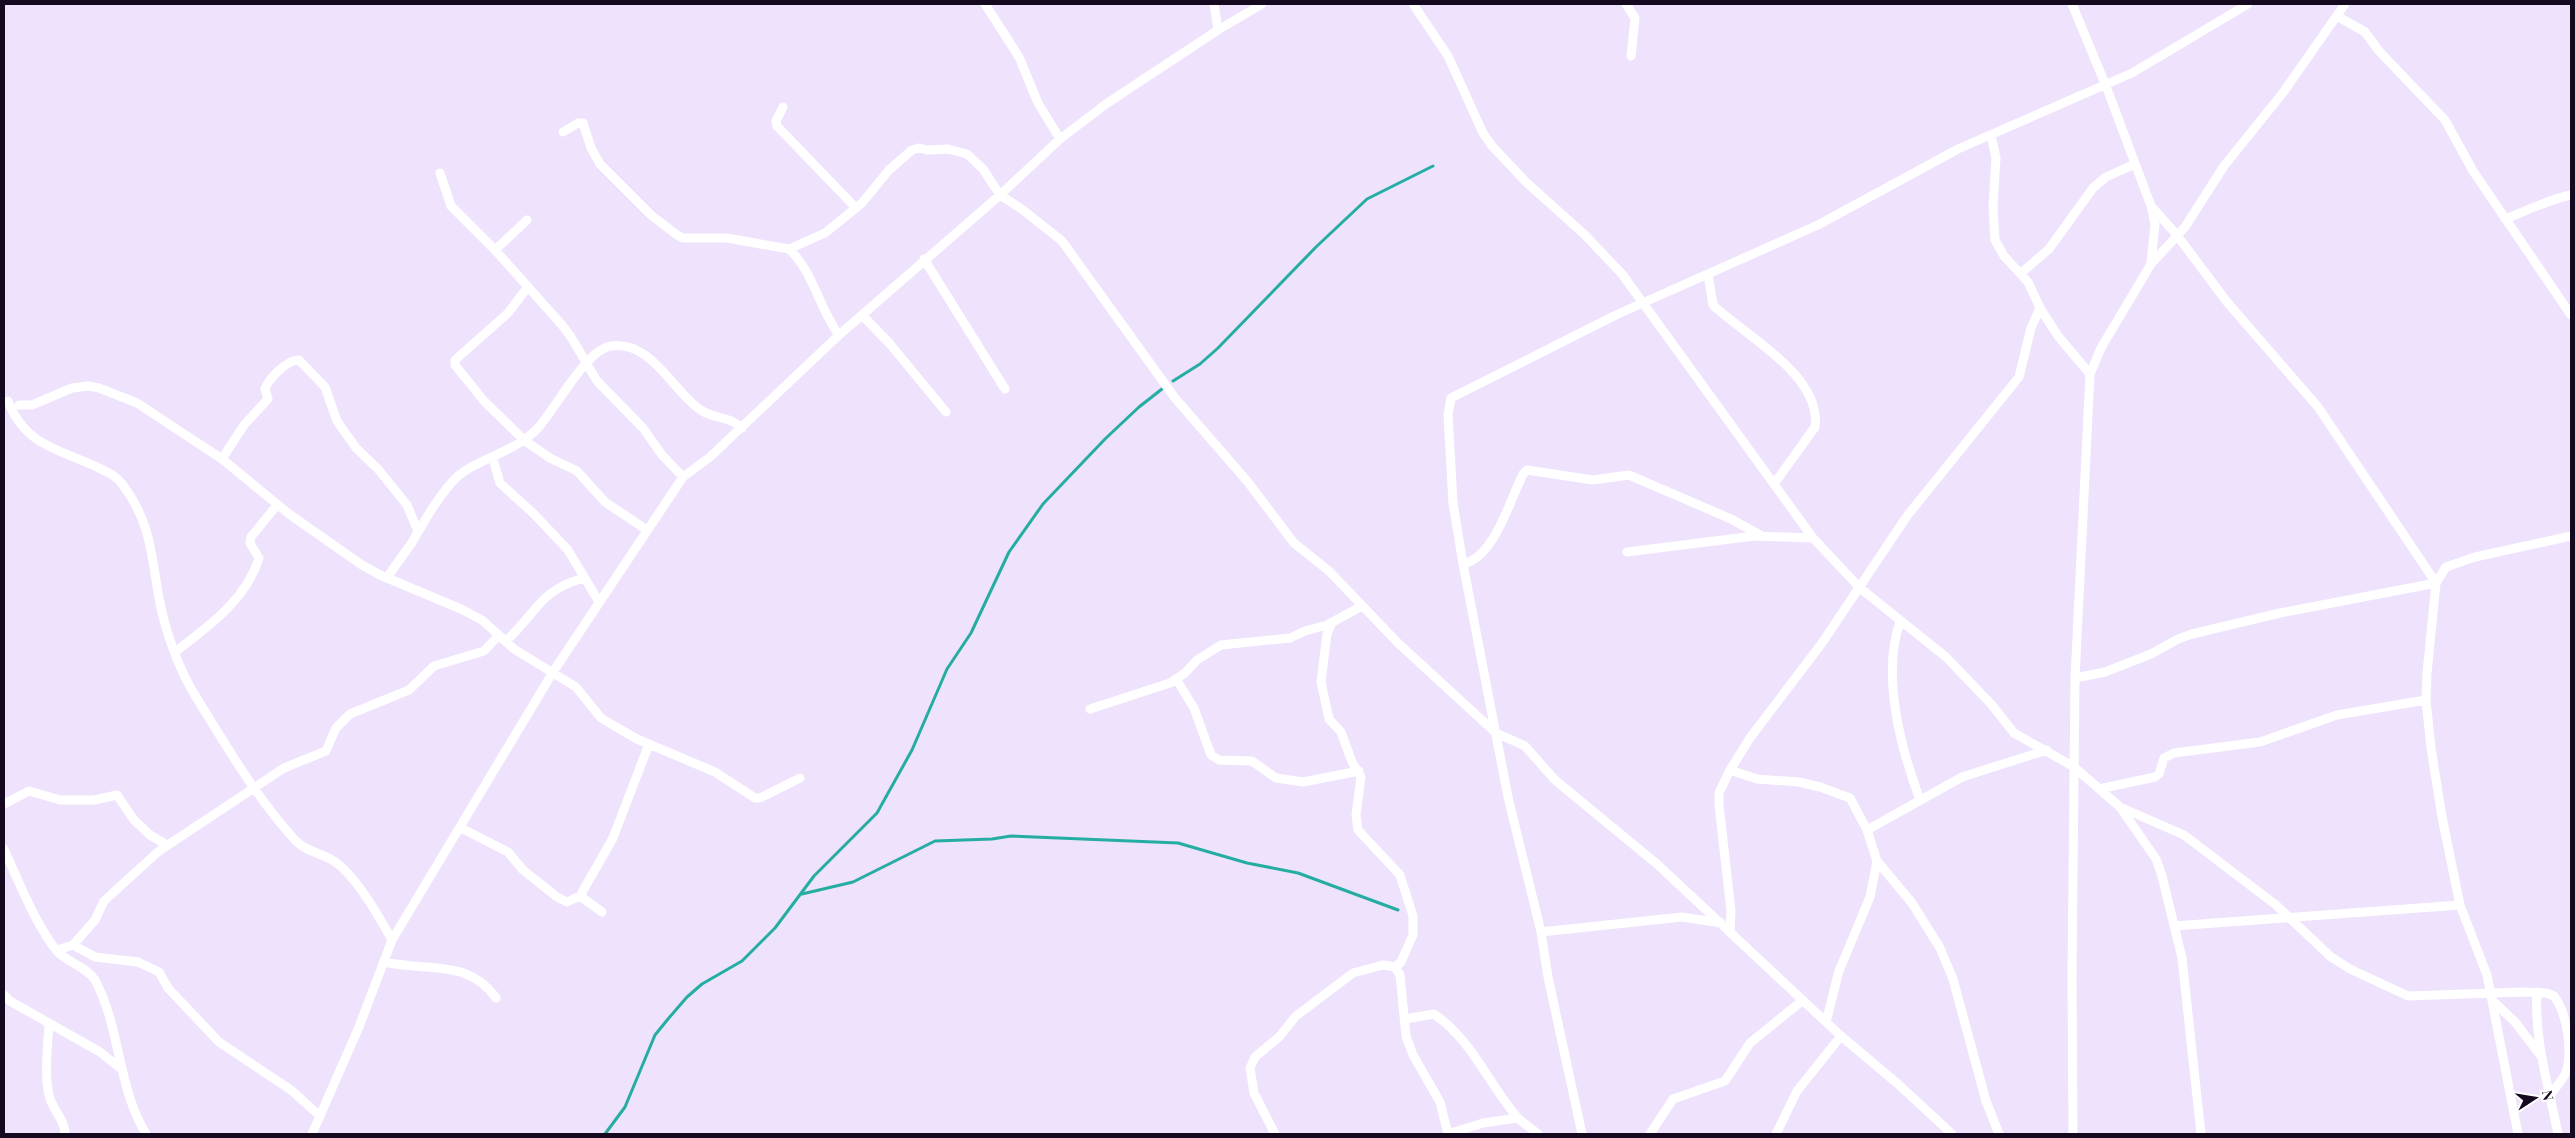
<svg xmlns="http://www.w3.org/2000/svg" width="2575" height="1138" viewBox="0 0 2575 1138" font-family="'Playfair Display',serif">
<rect width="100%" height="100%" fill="#eee2fd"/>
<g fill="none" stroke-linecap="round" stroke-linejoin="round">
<path stroke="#25ada1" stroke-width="3" d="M1173,381L1200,364L1218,348L1316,247L1367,199L1433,166
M802,894L853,882L935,841L992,839L1011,836L1178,843L1247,863L1298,873L1398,910
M605,1134L625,1107L655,1035L668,1019L687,997L702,984L742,961L775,928L814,876L877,813L912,750L947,669L971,633L1009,552L1043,504L1105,439L1139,407L1162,389"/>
<path stroke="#fff" stroke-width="9" d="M985,4L1019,57L1038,103L1060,139
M1214,4L1218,30
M1413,4L1448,56L1483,133L1492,146L1526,182L1585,235L1622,274L1813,538L1860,588L1946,657L1992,705L2014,733L2074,767L2120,807L2184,835L2276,905L2331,957L2350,969L2408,996L2522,992L2546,993L2554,996C2567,1013 2573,1052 2566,1072C2563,1080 2555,1088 2550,1095
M1626,4L1635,18L1631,56
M2072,4L2106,86L2151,206L2155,224L2151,263
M2337,16L2365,32L2379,51L2445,120L2473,171L2571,315
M783,107L776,121L777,126L856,208
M563,132L578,123H583L591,148L600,164L651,215L677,235L683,238H727L789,249L825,233L862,203L889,170L912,150L919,148L927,150L948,149L967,154L983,169L1000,195L1023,210L1062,241L1175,398L1247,481L1294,543L1329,571L1398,643L1496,733L1525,746L1555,780L1657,864L1841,1036L1898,1084L1952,1134
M1991,135L1996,158L1993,207L1995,240L2004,256L2028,282L2040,308L2058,336L2090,374
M440,173L451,206L495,250L562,325L571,337L597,381L643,428L662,455L683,477
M2151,206L2176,234L2227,302L2318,407L2436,583
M2505,219C2526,211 2550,199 2571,195
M789,249C813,271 819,308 839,335
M495,250L527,220
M924,259L1005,389
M2021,273L2049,249L2093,188L2106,177L2135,164
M1708,274L1713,305C1744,335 1822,375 1815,427L1774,484
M527,288L508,313L455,360V365L484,401L524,440L550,458L577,471L605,502L647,530
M862,315L890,344L946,412
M8,401C24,444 57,449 95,466C105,471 116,475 123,485C151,523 151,554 159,598C165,631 179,670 196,697C227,747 256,797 295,840C307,853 325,853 338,864C357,879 380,918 392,940
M19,405H32L72,388L88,386L99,388L137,403L222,459L289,514L362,565L380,575L461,609L482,620L514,649L576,687L601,718L611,724L637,739L715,772L755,798H760L800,778
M222,459L244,425L268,399L265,389C269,378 287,360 299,360L325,387L337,421L356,448L378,469L407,505L418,531
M493,459L500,483L534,514L568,550L599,602
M1627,552L1754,536L1813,538
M1463,564C1494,558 1510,500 1523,474L1527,470L1593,480L1629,475L1731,519L1762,536
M387,578C395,566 403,555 411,544C424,522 436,500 453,481C472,460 512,454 536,430C554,412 585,350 611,346C653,340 674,395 704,412C717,419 731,417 742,428
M1332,622L1327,634L1321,682L1329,719L1341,732L1352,762L1361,777L1356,815L1358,830L1400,875L1413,916V935L1401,962L1395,967
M1900,622C1881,675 1901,749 1920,800
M506,641C536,614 539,590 584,578
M175,652C209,626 246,600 259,558L250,543L251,537L277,505
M2075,678L2105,672L2151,654L2178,639L2192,634L2280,613L2436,583
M1176,679L1194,708L1211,755L1219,760L1252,761L1276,778L1303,782L1359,771
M1090,709L1170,683L1185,673L1197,660L1221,645L1290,638L1305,631L1327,625L1362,606
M1730,770L1757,779L1799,782L1820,787L1850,798L1867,830L1877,861L1912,903L1940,948L1953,979L1986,1101L1999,1134
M2099,789L2155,777L2159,774L2164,758L2174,753L2260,742L2337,715L2426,700
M4,804L29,791L60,800H94L117,795L134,820L150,835L167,845
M2120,807L2156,859L2162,876L2182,958L2201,1134
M461,828L508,852L523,870L557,897L567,902L580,896L613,838L649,744
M1867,830L1962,777L2047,750
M4,849C18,880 35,923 56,950C66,962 87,967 95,980C121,1029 117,1086 146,1134
M580,896L602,912
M2174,926L2460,905
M1730,931L1731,911L1719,805V793L1730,770L1750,738L1822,643L1907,516L2019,377L2031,328L2040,308
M1541,932L1682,917L1721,923
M73,945L95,920L104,901L159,851L284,768L326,751L336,728L350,714L409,690L434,666L484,651L499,635
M57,950L73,945L95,957L138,962L159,972L168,988L219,1042L291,1090L320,1116
M384,962C427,972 467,958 496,998
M2537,992C2534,1040 2549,1088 2558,1134
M4,995L10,1001L100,1052L120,1068
M2492,1000L2515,1022L2541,1056
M1405,1019L1434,1014C1472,1040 1488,1083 1517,1117C1523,1123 1532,1129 1538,1134
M1826,1022L1839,971L1870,897L1877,861
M49,1023C48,1046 44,1072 49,1095C52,1110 65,1119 65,1134
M312,1134L359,1027L392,940L553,672L683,477L710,457L839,335L1000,195L1060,139L1106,104L1218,30L1262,4
M1275,1134L1254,1093L1250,1068L1255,1057L1279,1037L1296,1016L1353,973L1383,965L1395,967L1400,975L1406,1036L1413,1055L1440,1102L1448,1134
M1448,1134L1483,1123L1518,1118
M1582,1134L1548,977L1541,932L1508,797L1463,564L1453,503L1448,415L1451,398L1618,314L1818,225L1958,149L2132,73L2248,4
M1650,1134L1673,1099L1725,1081L1750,1043L1803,1000
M1776,1134L1797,1091L1841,1036
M2073,1134L2072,976L2075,678L2090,374L2101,348L2151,264L2185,227L2224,166L2282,94L2345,4
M2518,1134L2487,975L2460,905L2442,817L2431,748L2426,700L2427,673L2436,583L2446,567L2475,557L2571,536"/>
</g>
<rect width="2575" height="1138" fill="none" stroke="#150920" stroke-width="10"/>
<g transform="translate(2535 1098) rotate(78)" stroke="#ffffff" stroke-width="4" paint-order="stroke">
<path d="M0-4L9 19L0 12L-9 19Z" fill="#150920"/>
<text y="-8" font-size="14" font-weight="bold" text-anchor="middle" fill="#150920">N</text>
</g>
</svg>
